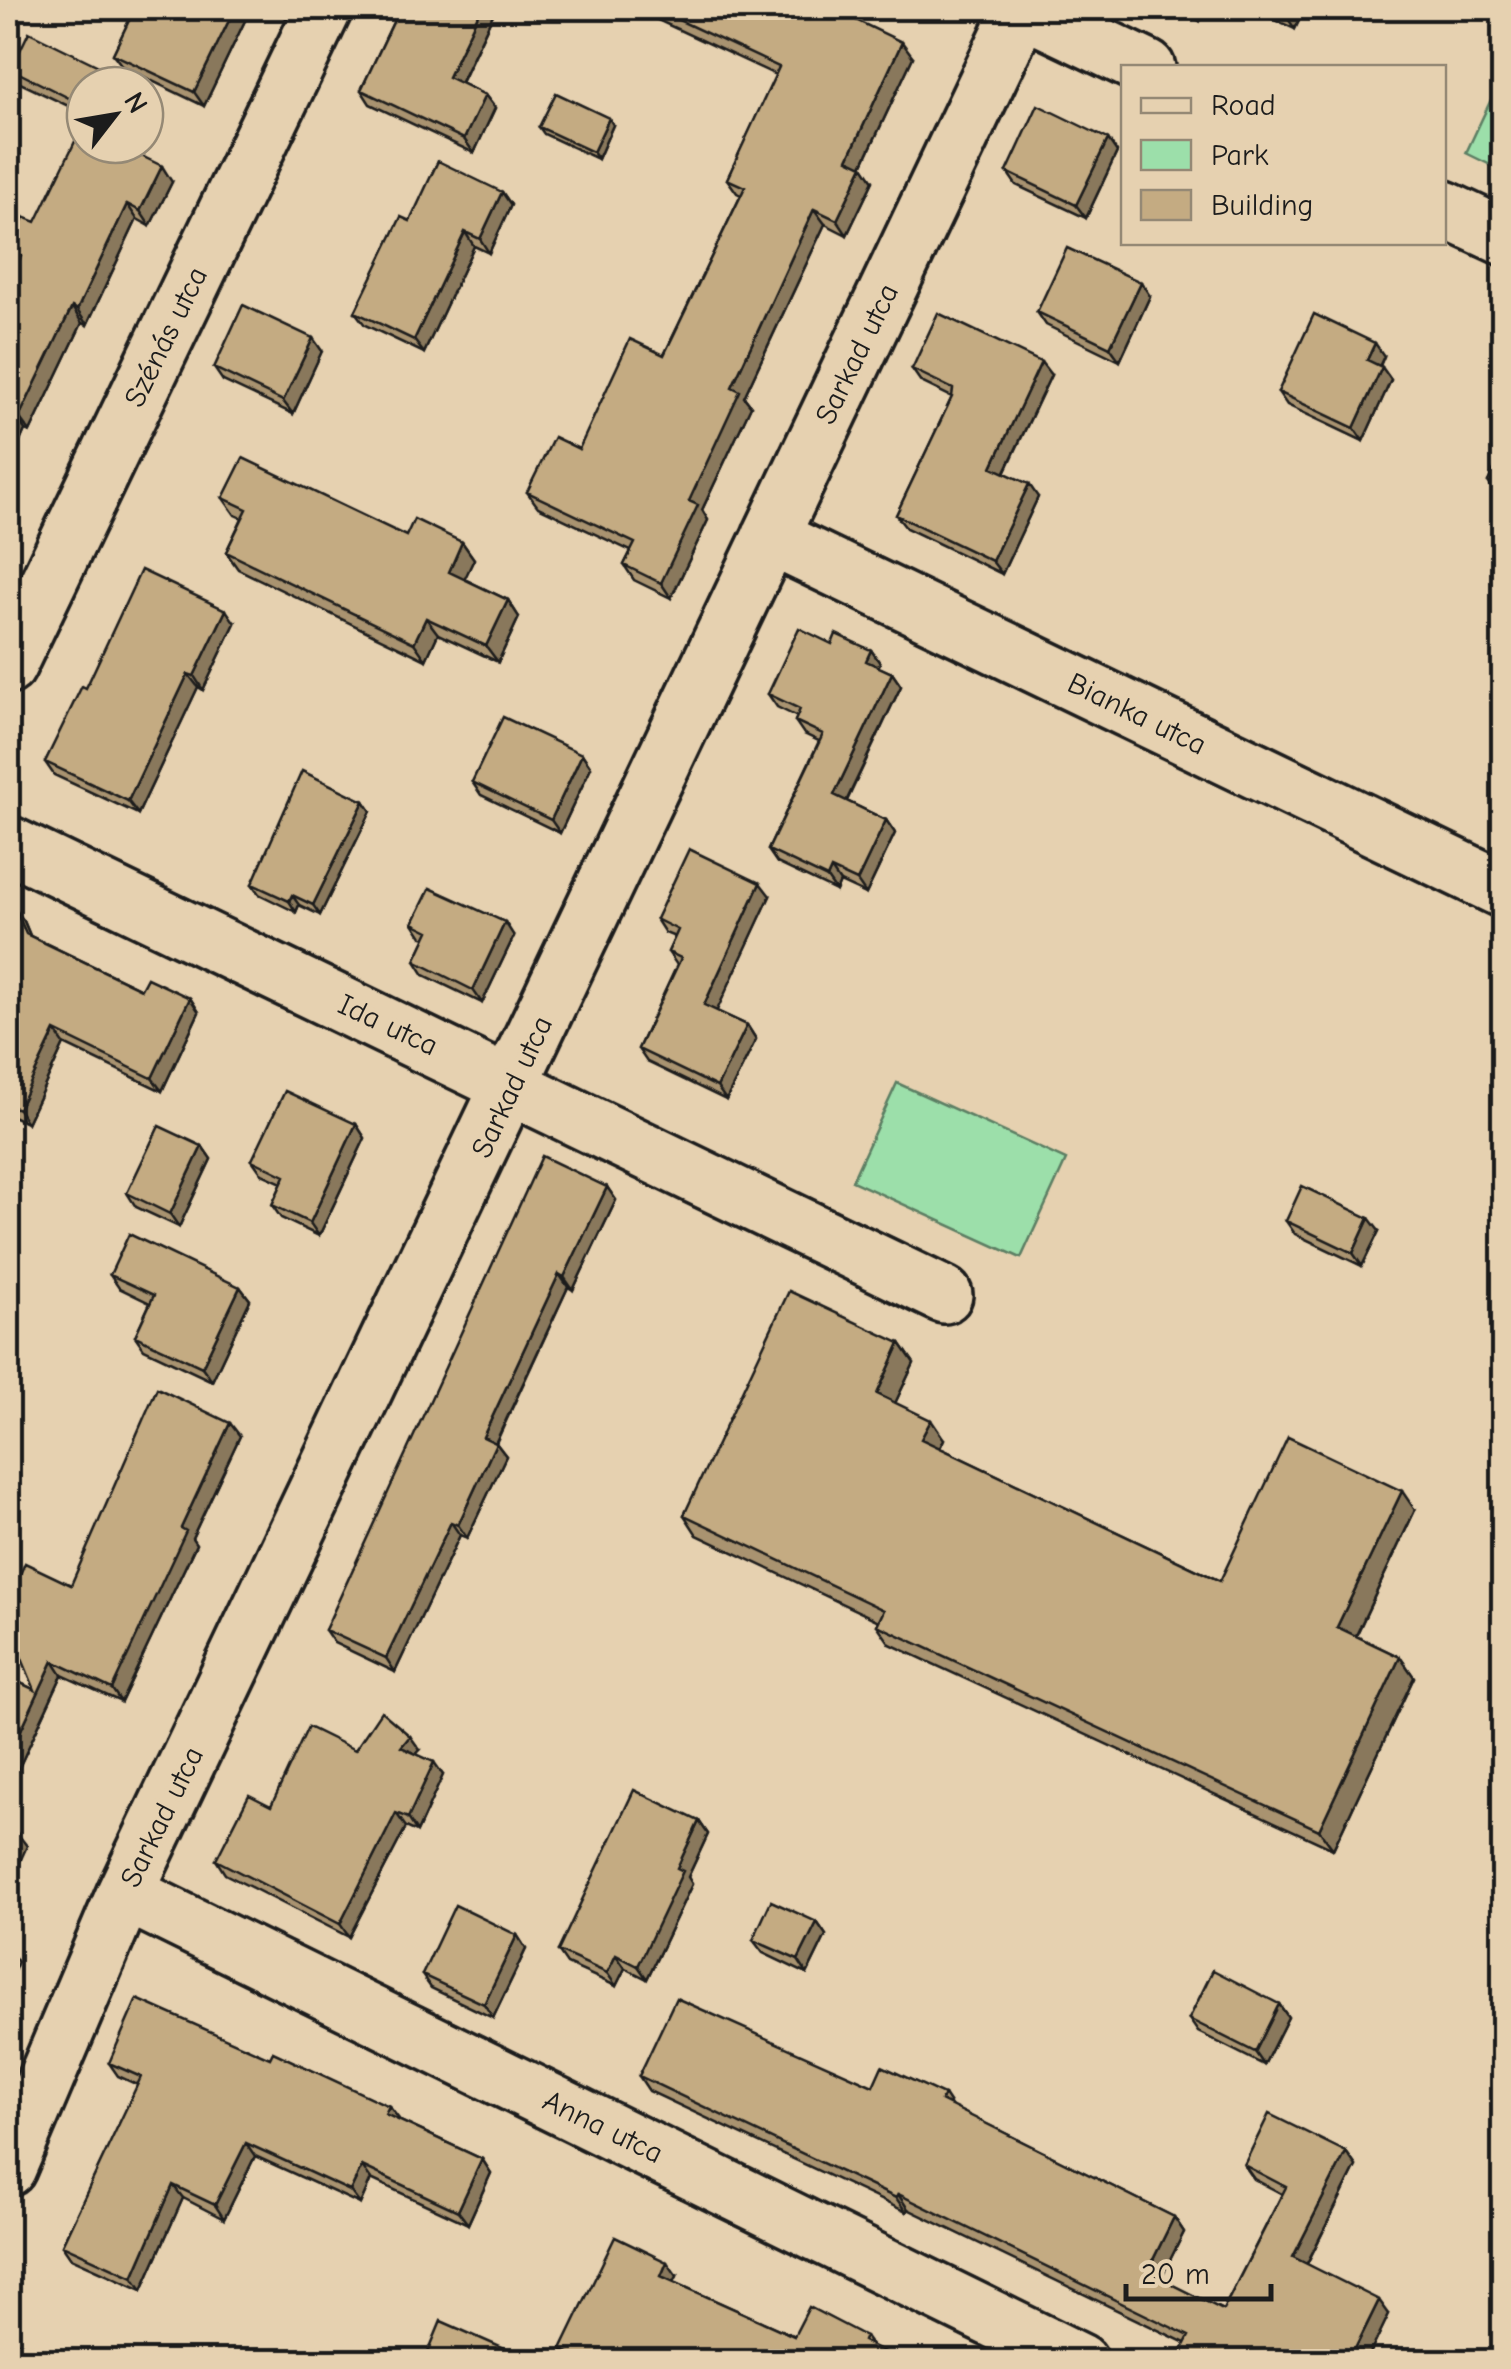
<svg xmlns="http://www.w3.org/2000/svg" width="1511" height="2369" viewBox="0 0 1511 2369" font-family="'Comic Neue',sans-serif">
<rect width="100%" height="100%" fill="#e6d1b0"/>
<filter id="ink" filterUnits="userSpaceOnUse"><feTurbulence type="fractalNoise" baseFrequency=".01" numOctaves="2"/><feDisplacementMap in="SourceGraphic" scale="20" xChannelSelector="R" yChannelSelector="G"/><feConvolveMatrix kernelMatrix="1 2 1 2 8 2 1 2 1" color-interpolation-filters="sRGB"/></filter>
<g filter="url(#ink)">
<path fill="#9cdfaa" stroke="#5c7e63" stroke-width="2.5" d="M1503,74V171L1466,153Z
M897,1083L1066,1160L1021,1258L852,1181Z"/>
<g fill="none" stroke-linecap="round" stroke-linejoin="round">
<defs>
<path id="minor" d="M770,537L1504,890
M8,666L324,8
M8,844L944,1295
M125,1893L1080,2362
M8,2168L125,1893L1022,8"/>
<path id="major" d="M1021,8L1147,68
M1444,209L1504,237"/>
</defs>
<use href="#minor" stroke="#1c1c1c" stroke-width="62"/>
<use href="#major" stroke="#1c1c1c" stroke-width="62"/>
<use href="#minor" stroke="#e6d1b0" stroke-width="55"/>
<use href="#major" stroke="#e6d1b0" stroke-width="55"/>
</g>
<path fill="#a99370" stroke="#1c1c1c" stroke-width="2.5" d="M135,8H251L204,106L123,67L113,54Z
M496,8L461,83L485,95L495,108L474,153L370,104L361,90L395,18L388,9Z
M632,8H831L913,57L862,166L873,181L847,235L825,224L744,397L751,406L702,510L708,520L671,598L634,580L624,565L631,551L538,507L527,492L579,449L664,355L741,195L737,193L727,179L776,75Z
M1172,8H1207L1200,21Z
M1249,8H1305L1295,29Z
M11,69L123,78L128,85H85V114L20,83Z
M613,125L598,159L544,134L539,127Z
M1108,139L1117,152L1086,218L1016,185L1007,172Z
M172,182L150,226L137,219L87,325L82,323L30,432L25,430L8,469L17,264L8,250L36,222Z
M502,192L511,205L489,253L474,246L424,353L365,325L355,312L410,221Z
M1150,296L1120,361L1046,325L1037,312Z
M322,351L293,414L223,381L214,368Z
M1384,356L1380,366L1391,380L1363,441L1287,405L1278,392Z
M912,369L1051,375L1005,473L1038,497L1002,574L906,528L896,515L952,397L921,382Z
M1504,449V499L1497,496L1488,482Z
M223,498L406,536L462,542L474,559L464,579L508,600L519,617L498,662L438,634L426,660L238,569L226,552L242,518L235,515Z
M235,623L203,690L198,687L138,814L54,775L45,762L86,688Z
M832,644L871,650L880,663L878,667L892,673L901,686L847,801L886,820L895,833L866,894L840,882L836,891L777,863L768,850L819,741L804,734L795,721L797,717L777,707L768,694Z
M582,754L591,767L560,833L481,795L472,782Z
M364,801L371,811L320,915L299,905L296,912L259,894L252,884Z
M770,896L716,1011L747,1025L756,1039L726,1100L647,1062L638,1049L677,965L668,952L675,937L665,933L656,919Z
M8,903L24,921L30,936L141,989L190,998L199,1012L162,1091L64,1044L27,1123L12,1116L8,1125Z
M413,923L514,936L482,1003L424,975L415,961L426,938L422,937Z
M356,1124L365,1138L319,1236L281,1218L272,1205L282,1183L262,1174L252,1160Z
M202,1146L211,1159L179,1227L136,1207L127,1193Z
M607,1187L616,1200L573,1290L568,1287L496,1443L506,1456L467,1538L460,1535L395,1672L334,1643L325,1630Z
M1286,1221L1379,1231L1362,1266L1295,1234Z
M110,1275L240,1287L250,1300L212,1381L144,1349L135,1336L150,1303L119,1288Z
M900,1343L914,1363L895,1403L944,1439L940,1448L1220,1581L1415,1510L1356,1636L1400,1657L1414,1677L1333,1849L890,1644L877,1625L879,1621L697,1535L684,1515Z
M240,1436L192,1538L196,1544L121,1702L62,1675L8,1791V1677L35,1690L71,1585Z
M355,1750H420L416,1754L443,1775L417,1832L406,1827L349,1937L225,1874L216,1860L271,1806Z
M699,1821L708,1834L688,1877L692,1884L647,1979L625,1968L616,1986L567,1964L558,1951Z
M817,1922L826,1935L807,1974L763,1953L753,1940Z
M517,1935L526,1949L493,2018L431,1988L422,1975Z
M1279,2004L1288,2017L1264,2065L1198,2032L1189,2019Z
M270,2058L389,2106L398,2120L482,2159L491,2173L468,2224L371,2179L360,2204L255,2156L224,2219L183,2198L142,2290L71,2258L62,2245L138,2085L118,2076L109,2063Z
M639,2076L873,2086L944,2095L952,2107L1174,2217L1184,2232L1160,2279L1223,2310L1282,2194L1254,2179L1244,2165L1346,2152L1356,2166L1307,2264L1389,2314L1366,2361L1185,2343L908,2209L906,2212L649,2091Z
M677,2276L674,2282L794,2336H865L872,2346L904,2362H570L561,2349Z"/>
<path fill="#89785b" stroke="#1c1c1c" stroke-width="2.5" d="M235,8H251L204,106L194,92Z
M481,8H496L457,90L448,77Z
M1191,8H1207L1200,21Z
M1290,8H1305L1295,29L1286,16Z
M902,42L913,57L858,174L848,159Z
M485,95L495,108L474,153L464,139Z
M609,118L613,125L598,159L593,152Z
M1108,139L1117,152L1086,218L1076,205Z
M162,166L172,182L150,226L140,211Z
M863,166L873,181L847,235L837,220Z
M502,192L511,205L489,253L480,239Z
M127,204L137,219L87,325L77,310Z
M814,209L825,224L744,397L751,406L702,510L708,520L671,598L661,583L689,501L732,387Z
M465,232L474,246L424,353L414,340Z
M1141,282L1150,296L1120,361L1110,347Z
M72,307L82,323L30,432L19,417Z
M313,338L322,351L293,414L283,401Z
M1375,343L1384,356L1376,373L1367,360Z
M1041,362L1051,375L1001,480L992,467Z
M1382,367L1391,380L1363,441L1354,428Z
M15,415L25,430L8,469V430Z
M1029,484L1038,497L1002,574L992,561Z
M462,542L474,559L460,589L449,572Z
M508,600L519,617L498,662L486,646Z
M226,610L235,623L203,690L194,676Z
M426,618L438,634L426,660L414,643Z
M871,650L880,663L875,674L866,661Z
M892,673L901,686L843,808L834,795Z
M188,674L198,687L138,814L128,801Z
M582,754L591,767L560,833L551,820Z
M364,801L371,811L320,915L313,905Z
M886,820L895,833L866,894L857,881Z
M831,869L840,882L836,891L827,878Z
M760,883L770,896L713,1019L704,1005Z
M292,895L299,905L296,912L289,901Z
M14,907L24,921L35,947L26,934Z
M505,922L514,936L482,1003L473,990Z
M190,998L199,1012L162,1091L152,1078Z
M747,1025L756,1039L726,1100L717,1087Z
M55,1031L64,1044L27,1123L18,1109Z
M356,1124L365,1138L319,1236L310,1223Z
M202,1146L211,1159L179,1227L170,1214Z
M607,1187L616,1200L573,1290L564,1277Z
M1369,1218L1379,1231L1362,1266L1353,1253Z
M559,1274L568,1287L492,1450L483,1437Z
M240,1287L250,1300L212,1381L202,1367Z
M900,1343L914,1363L890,1414L877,1394Z
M931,1420L944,1439L935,1458L921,1439Z
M230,1423L240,1436L192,1538L196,1544L121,1702L112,1689L181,1528Z
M496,1443L506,1456L467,1538L458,1525Z
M1402,1491L1415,1510L1351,1646L1337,1627Z
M451,1522L460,1535L395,1672L386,1658Z
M1400,1657L1414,1677L1333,1849L1319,1830Z
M53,1661L62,1675L8,1791V1758Z
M410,1736L420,1750L411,1760L401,1747Z
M434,1762L443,1775L417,1832L408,1818Z
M396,1813L406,1827L349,1937L340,1924Z
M699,1821L708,1834L688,1877L692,1884L647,1979L638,1966L677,1868Z
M17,1833L27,1846L8,1888V1854Z
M817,1922L826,1935L807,1974L798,1960Z
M517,1935L526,1949L493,2018L484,2004Z
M9,1949L18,1962L8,1985V1952Z
M616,1955L625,1968L616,1986L607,1973Z
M1279,2004L1288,2017L1264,2065L1255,2052Z
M389,2106L399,2119L395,2128L385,2114Z
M246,2143L255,2156L224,2219L215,2205Z
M1346,2152L1356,2166L1303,2271L1293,2257Z
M482,2159L491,2173L468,2224L458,2211Z
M362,2166L371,2179L360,2204L350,2191Z
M173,2185L183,2198L142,2290L133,2277Z
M898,2194L908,2209L906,2212L896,2198Z
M1174,2217L1184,2232L1157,2286L1147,2272Z
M667,2262L677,2276L670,2289L661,2276Z
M1379,2300L1389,2314L1366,2362L1351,2357Z"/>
<path fill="#c4ab82" stroke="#1c1c1c" stroke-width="2.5" d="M135,8H235L194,92L113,54Z
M389,8H481L448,77L485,95L464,139L361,90L397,14L388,9Z
M653,8H831L902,42L848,159L863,166L837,220L814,209L732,387L740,391L689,501L698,505L661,583L624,565L635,543L527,492L554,437L579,449L630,339L664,355L745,187L727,179L779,67Z
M1268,8H1290L1286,16Z
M29,32L123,78L119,85H85V106L11,69Z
M556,93L609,118L593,152L539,127Z
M1038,105L1108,139L1076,205L1007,172Z
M82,127L85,129V145H119L162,166L140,211L127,204L77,310L72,307L19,417L15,415L8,430V285L21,256L8,250L24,217L36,222Z
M438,161L502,192L480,239L465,232L414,340L355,312L401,217L410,221Z
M1067,248L1141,282L1110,347L1037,312Z
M243,305L313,338L283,401L214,368Z
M938,313L1041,362L992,467L1029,484L992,561L896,515L952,397L953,389L912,369Z
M1314,314L1375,343L1367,360L1382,367L1354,428L1278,392Z
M1504,449V490L1488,482Z
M243,458L406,536L414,519L462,542L449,572L508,600L486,646L426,618L414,643L226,552L247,509L223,498Z
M141,570L226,610L194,676L188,674L128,801L45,762L82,686L86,688Z
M799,628L832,644L836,634L871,650L866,661L892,673L834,795L886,820L857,881L831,869L827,878L768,850L823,734L795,721L800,709L768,694Z
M503,717L582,754L551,820L472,782Z
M302,771L364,801L313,905L292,895L289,901L252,884Z
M689,849L760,883L704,1005L747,1025L717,1087L638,1049L681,958L668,952L678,930L656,919Z
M430,888L505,922L473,990L415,961L429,931L413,923Z
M8,903L14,907L26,934L141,989L147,978L190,998L152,1078L55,1031L18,1109L8,1105Z
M285,1091L356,1124L310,1223L272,1205L285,1176L252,1160Z
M159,1126L202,1146L170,1214L127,1193Z
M542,1156L607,1187L564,1277L559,1274L483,1437L496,1443L458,1525L451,1522L386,1658L325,1630Z
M1302,1186L1369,1218L1353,1253L1286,1221Z
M129,1234L240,1287L202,1367L135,1336L154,1295L110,1275Z
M789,1291L900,1343L877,1394L931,1420L921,1439L1220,1581L1288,1437L1402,1491L1337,1627L1400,1657L1319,1830L877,1625L884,1610L684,1515Z
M157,1388L230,1423L181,1528L186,1531L112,1689L53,1661L8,1758V1677L35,1690L8,1625V1601L25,1563L71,1585Z
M381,1711L410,1736L401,1747L434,1762L408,1818L396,1813L340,1924L216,1860L249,1795L271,1806L308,1727L355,1750Z
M634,1790L699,1821L677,1868L683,1871L638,1966L616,1955L607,1973L558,1951Z
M8,1828L17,1833L8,1854Z
M771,1901L817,1922L798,1960L753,1940Z
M455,1905L517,1935L484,2004L422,1975Z
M1213,1970L1279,2004L1255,2052L1189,2019Z
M676,1998L873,2086L882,2066L944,2095L941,2101L1174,2217L1147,2272L1223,2310L1286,2187L1244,2165L1269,2114L1346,2152L1293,2257L1379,2300L1351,2357L1369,2362L1176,2361L1189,2336L898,2194L896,2198L639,2076Z
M137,1999L270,2058L273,2052L389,2106L385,2114L482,2159L458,2211L362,2166L350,2191L246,2143L215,2205L173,2185L133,2277L62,2245L141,2077L109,2063Z
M615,2237L667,2262L661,2276L794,2336L809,2307L865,2336L863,2341L904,2362H585L561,2349Z
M441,2321L516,2354L513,2362H424Z
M8,2338L56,2361L8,2362Z
M1458,2352L1498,2362H1456Z"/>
</g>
<g text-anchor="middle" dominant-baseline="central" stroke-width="9" stroke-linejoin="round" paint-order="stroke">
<g font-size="30" fill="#1c1c1c" stroke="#e6d1b0">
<text transform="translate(166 337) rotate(-64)">Szénás utca</text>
<text transform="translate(857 354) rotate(-64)">Sarkad utca</text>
<text transform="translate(1137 714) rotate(26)">Bianka utca</text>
<text transform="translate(388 1025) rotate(25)">Ida utca</text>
<text transform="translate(512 1087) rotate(-65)">Sarkad utca</text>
<text transform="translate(162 1817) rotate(-64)">Sarkad utca</text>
<text transform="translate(603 2127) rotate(26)">Anna utca</text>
</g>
</g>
<rect width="1511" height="2369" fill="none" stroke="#e6d1b0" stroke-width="40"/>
<rect x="20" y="20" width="1471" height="2329" fill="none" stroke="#1c1c1c" stroke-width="4" filter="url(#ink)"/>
<rect x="1121" y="65" width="325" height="180" fill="#e6d1b0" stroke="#958975" stroke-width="2.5"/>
<rect x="1141" y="98" width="50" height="15" fill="#e6d1b0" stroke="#958975" stroke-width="2.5"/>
<text x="1211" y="115" font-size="30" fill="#1c1c1c">Road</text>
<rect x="1141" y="140" width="50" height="30" fill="#9cdfaa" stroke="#958975" stroke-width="2.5"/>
<text x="1211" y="165" font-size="30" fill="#1c1c1c">Park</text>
<rect x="1141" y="190" width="50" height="30" fill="#c4ab82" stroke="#958975" stroke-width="2.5"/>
<text x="1211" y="215" font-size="30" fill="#1c1c1c">Building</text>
<g transform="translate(115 115) rotate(59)"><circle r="48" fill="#e6d1b0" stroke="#958975" stroke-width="2.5"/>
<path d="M0-8L18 38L0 25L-18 38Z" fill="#1c1c1c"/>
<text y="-15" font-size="28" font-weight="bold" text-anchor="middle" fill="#1c1c1c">N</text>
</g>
<path d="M1126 2284v15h145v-15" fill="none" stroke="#1c1c1c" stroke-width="5"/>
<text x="1141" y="2284" font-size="30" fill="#1c1c1c" stroke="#e6d1b0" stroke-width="8" paint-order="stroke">20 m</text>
</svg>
